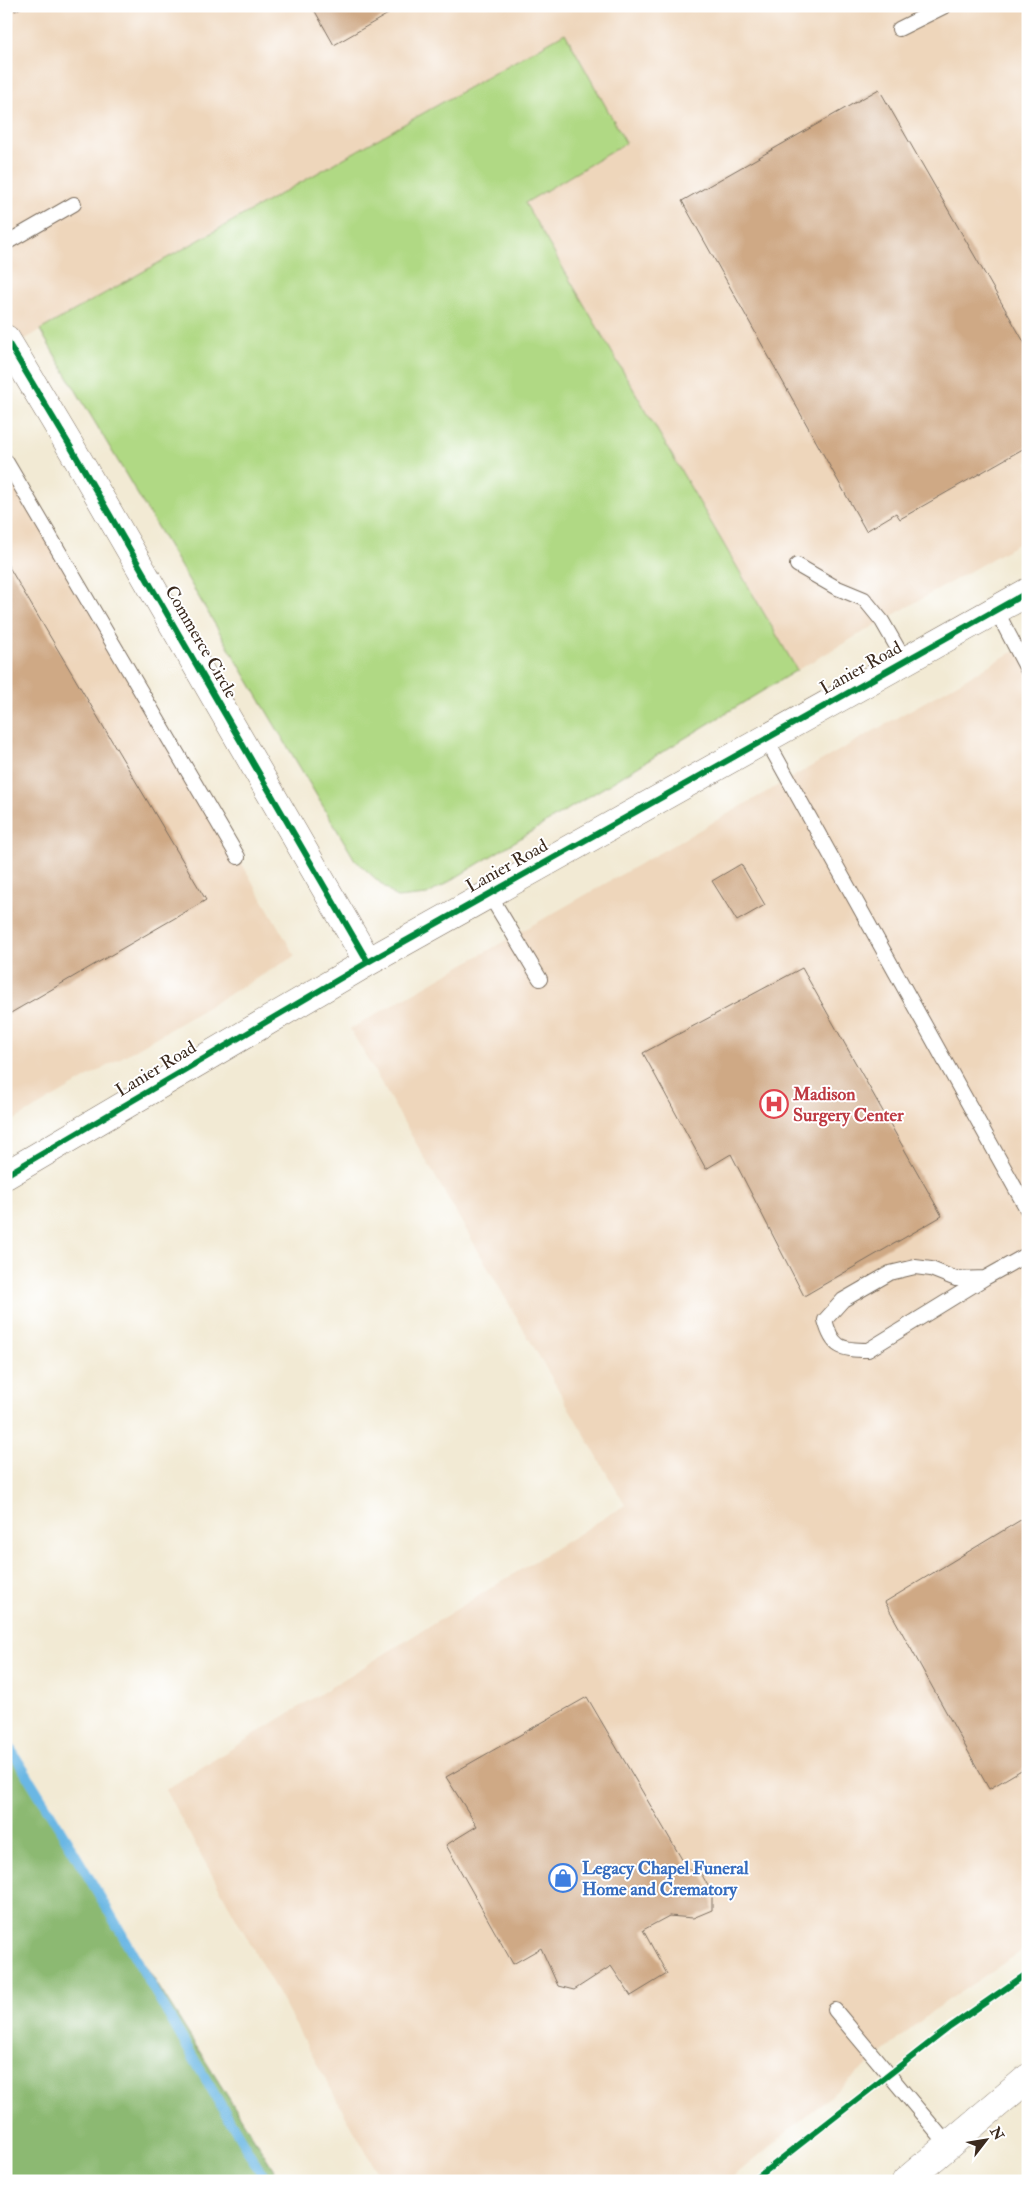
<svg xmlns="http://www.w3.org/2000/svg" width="1034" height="2187" viewBox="0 0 1034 2187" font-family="'IM FELL Double Pica',serif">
<rect width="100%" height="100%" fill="#fff"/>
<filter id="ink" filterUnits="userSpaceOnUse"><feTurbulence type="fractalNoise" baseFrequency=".02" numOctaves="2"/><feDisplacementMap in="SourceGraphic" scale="10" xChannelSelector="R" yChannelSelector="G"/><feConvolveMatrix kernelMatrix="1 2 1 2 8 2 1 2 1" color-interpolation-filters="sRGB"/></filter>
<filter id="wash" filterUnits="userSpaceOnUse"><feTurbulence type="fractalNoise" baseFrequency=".0096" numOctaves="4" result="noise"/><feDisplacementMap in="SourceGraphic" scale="20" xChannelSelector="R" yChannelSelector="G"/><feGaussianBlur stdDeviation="1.12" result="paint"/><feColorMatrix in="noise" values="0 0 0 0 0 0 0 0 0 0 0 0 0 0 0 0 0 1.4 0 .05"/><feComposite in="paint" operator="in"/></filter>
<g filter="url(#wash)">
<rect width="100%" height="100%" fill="#f2ead4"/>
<path fill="#eed6bb" d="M6,6H1028V538L797,670L525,203L626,143L565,33L6,350Z
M6,453L295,956L6,1125Z
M1028,643V1947L935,2009L728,2181H382L165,1790L625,1505L350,1029Z"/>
<path fill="#b0d984" stroke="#768251" d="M565,33L626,143L525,203L797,670L427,895L397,898L355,860L40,330Z"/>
<path fill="#8cb972" stroke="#647248" d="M6,1744L281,2181H6Z"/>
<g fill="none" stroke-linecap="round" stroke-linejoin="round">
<path stroke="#6ab7e4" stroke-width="10" d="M6,1742C98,1886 178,2036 266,2181"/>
</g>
<g id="blocks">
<path fill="#cfa985" d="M13,6H24L15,11Z
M312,6H402L334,45Z
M879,89L1028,349V446L900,519L896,513L866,531L682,201Z
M6,562L206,900L9,1014L6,1008Z
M741,864L765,905L737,921L712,881Z
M802,968L942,1216L804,1296L731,1154L706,1169L643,1053Z
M1024,1518L1028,1525V1766L989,1789L885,1602Z
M587,1697L687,1868L702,1875L712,1893V1910L693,1918L669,1916L643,1930L667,1974L631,1996L611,1966L574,1990L558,1986L541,1948L513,1964L446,1845L477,1826L446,1777Z"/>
</g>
</g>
<g filter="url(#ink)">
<use href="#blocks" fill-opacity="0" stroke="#7b6d5e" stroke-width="1"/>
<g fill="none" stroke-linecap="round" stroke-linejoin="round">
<defs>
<path id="lane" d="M899,29L945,6
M6,243L74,204
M6,461L238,857
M797,565L835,587L864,599L882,621L905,661
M996,610L1028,671
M766,739L1028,1211
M489,894L540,979
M985,1278L956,1279L931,1269L915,1267L890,1273L843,1300L825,1320C832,1347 840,1350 868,1350L985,1278L1028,1254
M835,2010L948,2145"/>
<path id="street" d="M6,339L73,451L368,962
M6,1175L368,962L1028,592"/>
<path id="secondary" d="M906,2181L1028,2078"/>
</defs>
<use href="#lane" stroke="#7b6d5e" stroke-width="16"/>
<use href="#street" stroke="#7b6d5e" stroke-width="29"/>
<use href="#secondary" stroke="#7b6d5e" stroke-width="29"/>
<use href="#lane" stroke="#fff" stroke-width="14"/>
<use href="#street" stroke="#fff" stroke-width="28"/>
<use href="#secondary" stroke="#fff" stroke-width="28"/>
<defs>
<path id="cycleway" d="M6,339L73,451L368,962
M6,1175L368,962L1028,592
M753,2181L950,2027L1028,1973"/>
</defs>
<use href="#cycleway" stroke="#fff" stroke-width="9"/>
<use href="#cycleway" stroke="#00873e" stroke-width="6"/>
</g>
</g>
<defs>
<symbol id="hospital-ring" viewBox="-11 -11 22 22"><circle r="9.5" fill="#fff" stroke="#e0444e" stroke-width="1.5"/><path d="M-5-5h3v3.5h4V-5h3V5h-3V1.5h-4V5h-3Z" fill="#e0444e"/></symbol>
<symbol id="shop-ring" viewBox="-11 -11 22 22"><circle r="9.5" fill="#fff" stroke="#3f7fe0" stroke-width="1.5"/><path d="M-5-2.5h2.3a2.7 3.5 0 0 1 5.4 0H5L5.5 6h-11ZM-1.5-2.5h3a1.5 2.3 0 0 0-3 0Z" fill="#3f7fe0"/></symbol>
</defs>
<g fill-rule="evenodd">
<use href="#hospital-ring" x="758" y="1088" width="32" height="32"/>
<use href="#shop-ring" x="547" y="1862" width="32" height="32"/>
</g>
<g text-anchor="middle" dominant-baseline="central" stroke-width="4" stroke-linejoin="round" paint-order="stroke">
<g font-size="18" fill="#3b2a1e" stroke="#fff">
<text transform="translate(201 642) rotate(60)">Commerce Circle</text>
<text transform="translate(861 668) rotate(-29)">Lanier Road</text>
<text transform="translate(507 866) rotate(-29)">Lanier Road</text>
<text transform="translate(156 1069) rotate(-31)">Lanier Road</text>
</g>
<g font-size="18" font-weight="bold" fill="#be3a42" stroke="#fff" text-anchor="start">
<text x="793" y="1094">Madison<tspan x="793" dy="21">Surgery Center</tspan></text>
</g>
<g font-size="18" font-weight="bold" fill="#366cbe" stroke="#fff" text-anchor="start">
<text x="582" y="1868">Legacy Chapel Funeral<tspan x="582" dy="21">Home and Crematory</tspan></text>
</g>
</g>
<rect width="1034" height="2187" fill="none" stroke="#fff" stroke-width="25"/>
<g transform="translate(986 2140) rotate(59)" stroke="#ffffff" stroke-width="4" paint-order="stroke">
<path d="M0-4L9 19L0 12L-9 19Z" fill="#3b2a1e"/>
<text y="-8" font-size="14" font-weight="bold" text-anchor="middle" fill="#3b2a1e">N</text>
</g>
</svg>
